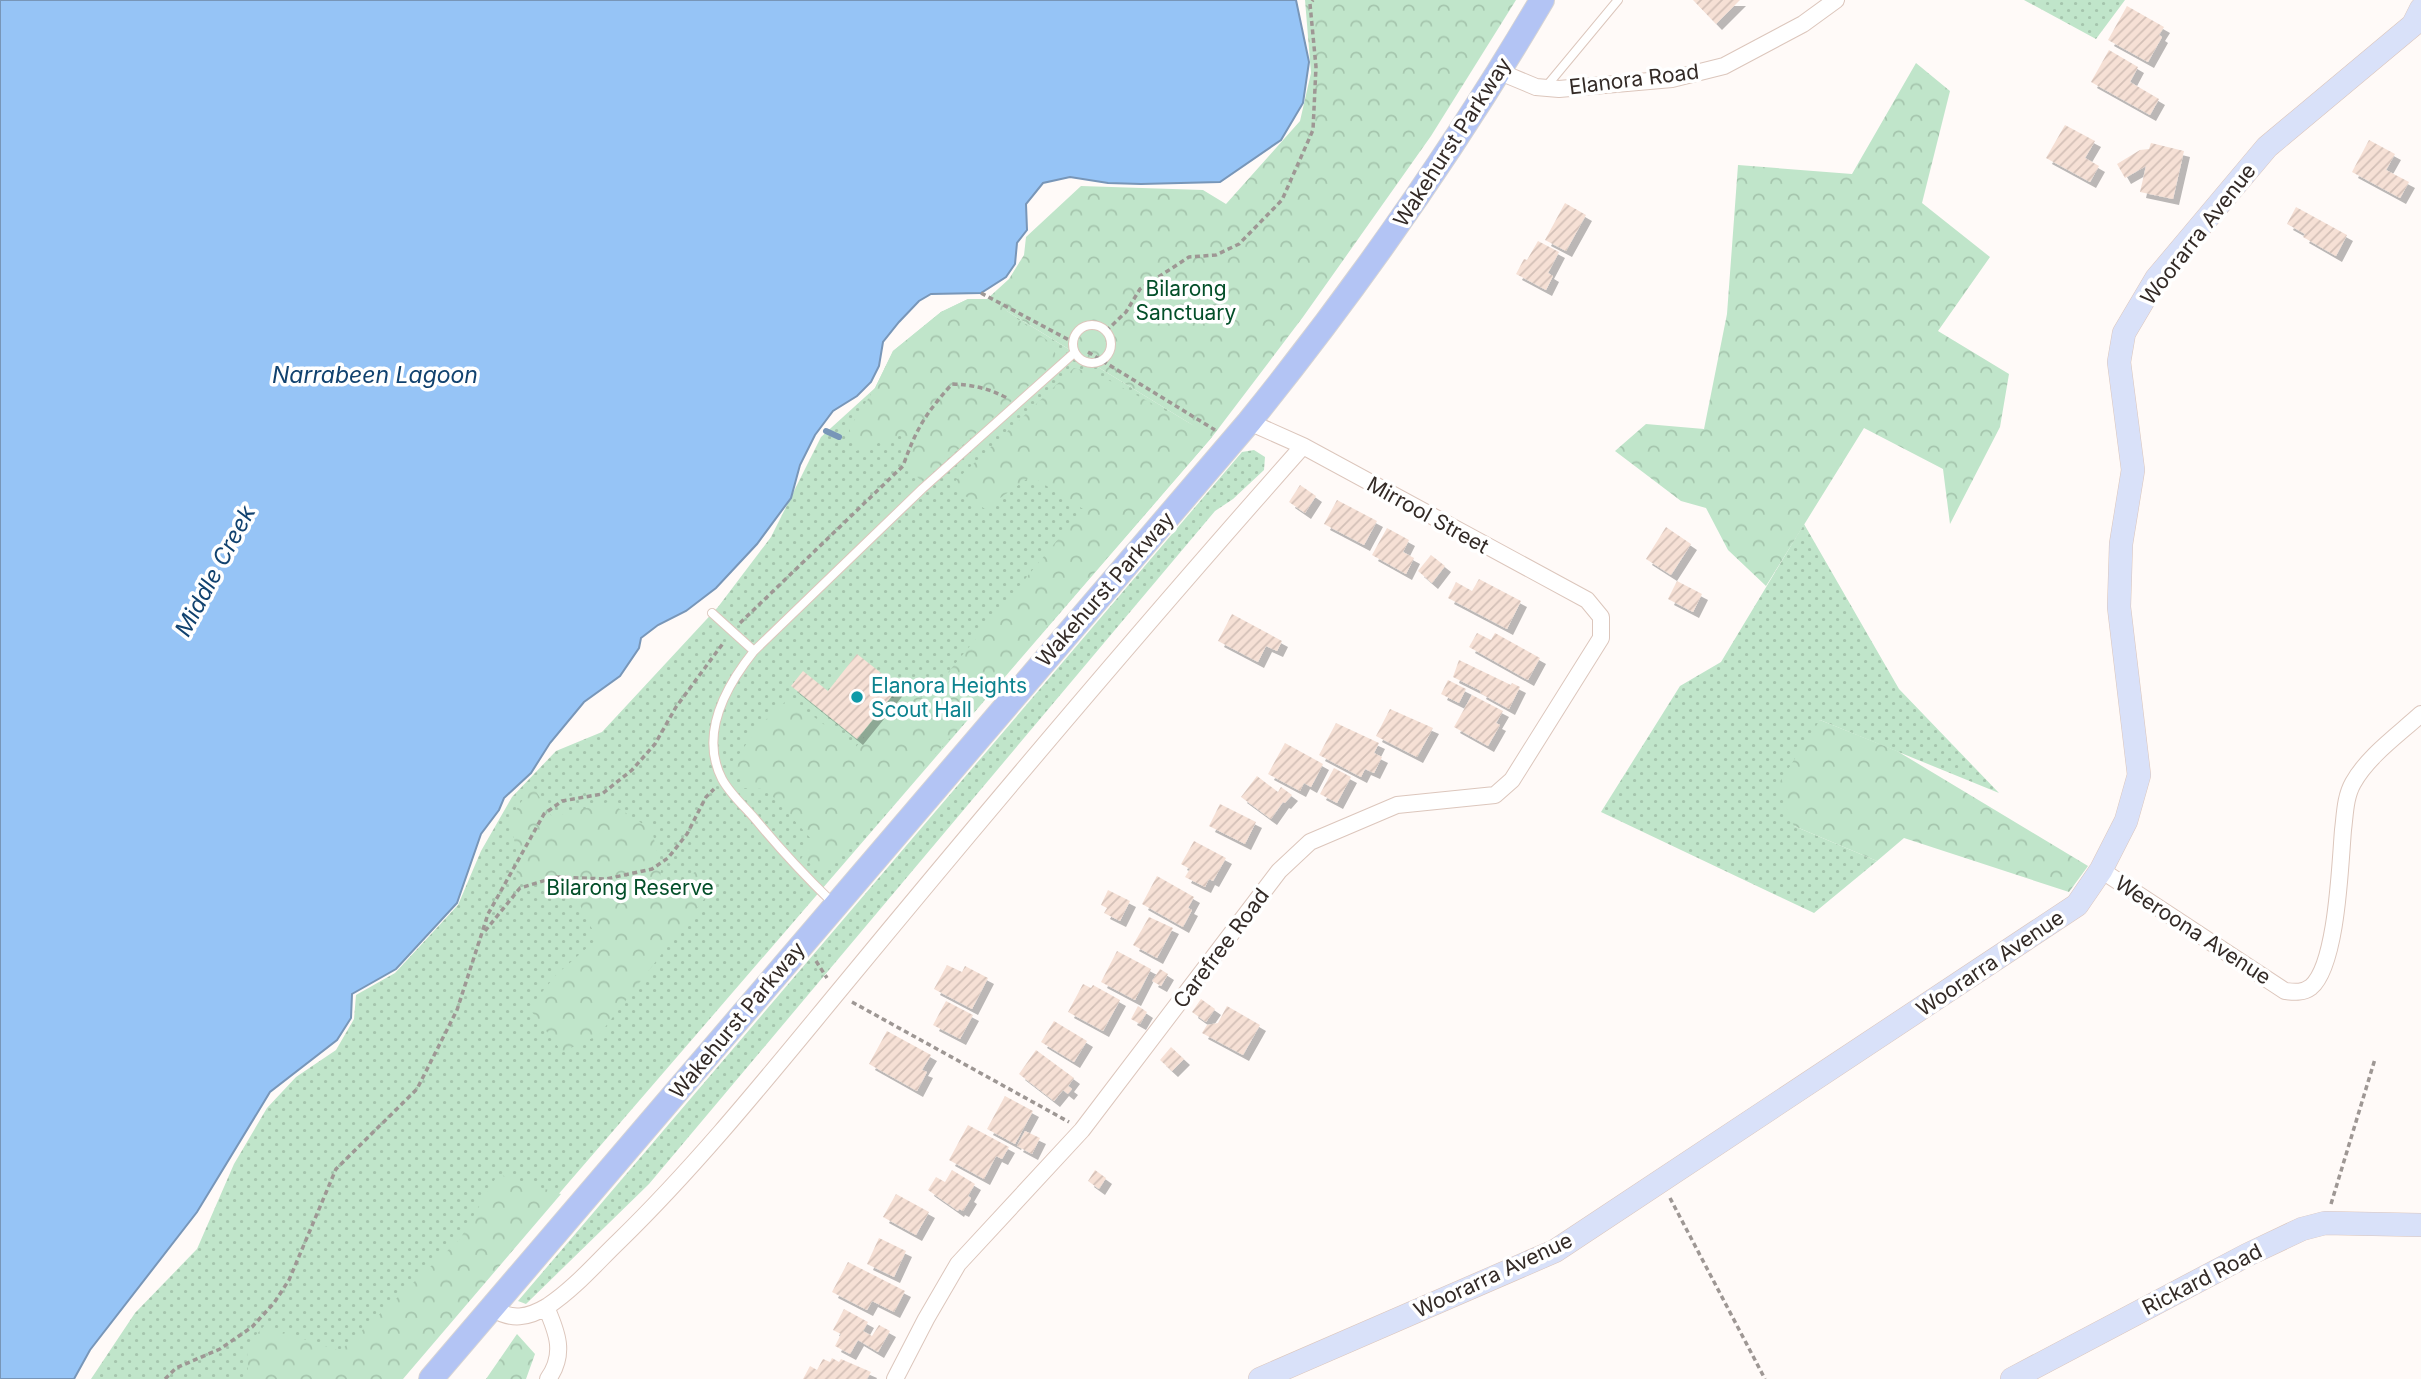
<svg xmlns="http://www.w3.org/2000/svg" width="2421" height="1379" viewBox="0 0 2421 1379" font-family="Inter,sans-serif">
<defs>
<pattern id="green-dots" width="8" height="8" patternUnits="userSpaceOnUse" patternTransform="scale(1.75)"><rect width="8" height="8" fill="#c0e5ca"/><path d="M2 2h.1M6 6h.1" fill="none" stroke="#a5c5ad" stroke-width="1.8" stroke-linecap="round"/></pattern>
<pattern id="forest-crowns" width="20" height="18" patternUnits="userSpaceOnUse" patternTransform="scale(1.75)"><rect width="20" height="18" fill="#c0e5ca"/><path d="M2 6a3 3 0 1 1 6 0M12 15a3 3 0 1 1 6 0" fill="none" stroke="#a5c5ad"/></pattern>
<pattern id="building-hatch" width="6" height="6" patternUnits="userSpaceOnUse" patternTransform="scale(1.75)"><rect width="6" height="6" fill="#f6e0d5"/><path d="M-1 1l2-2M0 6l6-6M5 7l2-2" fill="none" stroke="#d3c0b7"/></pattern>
<filter id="shadow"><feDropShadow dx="6" dy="6" stdDeviation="0" flood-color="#0004"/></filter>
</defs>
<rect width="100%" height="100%" fill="#fffaf8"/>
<path fill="url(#green-dots)" d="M2024,0H2125L2096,39Z
M968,299H987L1212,437L399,1379H91L135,1313L197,1249L234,1164L267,1108L296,1077L336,1050L354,1019L356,995L395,973L458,905L481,851L512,797L556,751L602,732L718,607L771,537L821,437L875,388L893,351L941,312Z
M1254,450L1265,457L1264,470L1233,499L1215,511L649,1184L526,1304L518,1301L1242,452Z
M1804,524L1899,689L1999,793L1820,720L1794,826L1877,861L1814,913L1601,812L1680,686L1721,662Z"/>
<path fill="url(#forest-crowns)" d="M1305,0H1516L1431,136L1303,317L1212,437L964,723L827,871L801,859L812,840L766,789L743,788L735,760L759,726L789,698L855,748L902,692L926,699L1083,509L1031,476L985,509L950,486L1074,368L1097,374L1194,426L1005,310L1051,343L1057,360L922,482L908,467L903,434L856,451L849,428L875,388L893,351L941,312L968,299H987L1009,279L1024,255L1026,237L1081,186L1203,190L1226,204L1300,121L1311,73Z
M1916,63L1950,91L1922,203L1990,257L1938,331L2009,374L2000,427L1950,524L1943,469L1864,428L1766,586L1728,550L1706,508L1681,501L1615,451L1646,424L1704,429L1727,314L1738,165L1852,174Z
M1820,720L1897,751L2088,866L2069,892L1904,838L1877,861L1794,826L1777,786Z
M532,785L552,817L609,802L652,830L661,870L657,897L698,870L715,885L599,1035L562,1052L529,1008L556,975L597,939L579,903L552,882H517L516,847L509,821Z
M498,1174L561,1194L403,1379H248L247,1345L264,1326L340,1351L460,1239Z
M517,1334L535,1354L526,1379H486Z"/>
<path fill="#96c4f6" stroke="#7896b8" stroke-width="2" d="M0,0H1296L1309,62L1303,103L1281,140L1220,182L1141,184L1108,183L1070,177L1043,183L1026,204L1027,230L1017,243L1015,264L1006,277L981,293L931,294L919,301L899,322L883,342L879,366L871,382L857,396L833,411L815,435L800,465L791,498L757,544L716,588L686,611L658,625L641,638L639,648L620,676L584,702L550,743L531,773L504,798L499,810L481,834L457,903L396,969L352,994L351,1018L337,1040L270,1092L197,1212L90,1350L74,1379H0Z"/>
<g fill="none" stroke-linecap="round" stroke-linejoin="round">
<path stroke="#7896b8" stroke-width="6" d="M826,431L839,437"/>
</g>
<path fill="url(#building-hatch)" filter="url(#shadow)" d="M1693,0H1740L1716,24Z
M2127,6L2164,27L2159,35L2162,37L2148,62L2108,40Z
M2109,50L2138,67L2130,82L2159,99L2150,115L2091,82Z
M2065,125L2095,141L2085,158L2099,166L2090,182L2046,158Z
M2369,140L2395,154L2386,170L2409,182L2400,198L2352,172Z
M2151,143L2184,151L2173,199L2140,192L2146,166L2125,178L2117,164L2140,150L2149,149Z
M1565,203L1586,215L1566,251L1545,240Z
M2296,207L2347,235L2336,256L2303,237L2305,234L2287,224Z
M1538,241L1559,252L1548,273L1553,276L1546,290L1516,274L1524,259L1527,260Z
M1300,485L1316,496L1305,513L1289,502Z
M1337,500L1377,521L1364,545L1324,524Z
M1666,527L1691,544L1671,575L1646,559Z
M1387,528L1409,540L1403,552L1414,558L1406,574L1372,555Z
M1431,555L1445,566L1432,583L1418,571Z
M1479,579L1521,601L1507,629L1448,598L1456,582L1472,591Z
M1677,581L1702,594L1693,612L1668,599Z
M1232,614L1282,641L1277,651L1266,646L1258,662L1218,641Z
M1477,633L1491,640L1495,633L1540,658L1528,680L1469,647Z
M857,654L899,687L857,739L791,686L803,671L828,691Z
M1459,660L1511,685L1512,683L1520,687L1509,709L1480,693L1481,691L1453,677Z
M1448,680L1466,689L1459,703L1441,694Z
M1472,695L1503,711L1496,723L1500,725L1488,746L1454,727Z
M1390,709L1433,728L1417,757L1376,736Z
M1336,723L1379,743L1374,753L1382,757L1374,773L1365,769L1361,777L1319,755Z
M1285,743L1323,764L1311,787L1304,783L1300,791L1268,774Z
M1334,768L1351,777L1337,803L1320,794Z
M1257,776L1278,792L1281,787L1292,795L1285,803L1283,802L1271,819L1241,797Z
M1220,804L1256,822L1245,844L1209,826Z
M1194,841L1226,858L1213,881L1209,879L1205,887L1185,877L1190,869L1181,864Z
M1157,876L1194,897L1188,908L1192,910L1183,927L1142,904Z
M1108,890L1130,901L1120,921L1104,913L1107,908L1101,905Z
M1149,917L1173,928L1157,958L1133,945Z
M1117,951L1151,969L1135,1000L1101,982Z
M947,965L962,972L965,966L988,978L972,1009L934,989Z
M1160,969L1168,974L1161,986L1152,981Z
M1083,984L1091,988L1093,985L1120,1000L1103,1031L1068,1012Z
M1201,999L1215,1009L1206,1022L1192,1012Z
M946,1001L973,1015L960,1039L933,1025Z
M1138,1006L1147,1012L1140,1024L1131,1019Z
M1227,1006L1260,1025L1243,1055L1202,1033L1207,1025L1218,1023Z
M1054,1021L1087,1041L1074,1062L1041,1042Z
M887,1031L931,1055L922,1070L927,1072L917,1091L869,1064Z
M1171,1047L1184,1059L1172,1071L1160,1060Z
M1036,1050L1074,1078L1068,1086L1072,1089L1068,1094L1063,1090L1054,1101L1019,1074Z
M1005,1096L1033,1111L1015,1144L987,1129Z
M968,1125L1009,1147L1002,1159L996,1156L984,1179L949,1160Z
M1025,1131L1040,1138L1032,1154L1017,1146Z
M952,1170L975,1184L968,1196L971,1198L963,1211L959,1209L958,1211L928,1190L936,1177L945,1182Z
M1095,1170L1106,1178L1099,1189L1088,1181Z
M896,1194L929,1212L916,1235L883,1217Z
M879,1238L906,1251L894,1277L867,1264Z
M848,1262L905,1291L894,1312L872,1301L867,1310L832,1292Z
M844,1309L868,1322L863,1331L872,1336L879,1325L890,1331L878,1352L858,1340L850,1354L835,1346L841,1334L833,1330Z
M832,1358L839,1362L841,1359L871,1372L867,1379H803L810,1366L817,1370L823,1359L830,1362Z"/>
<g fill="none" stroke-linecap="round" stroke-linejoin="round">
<defs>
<path id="lane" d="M1545,88L1618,0
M1073 344a19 19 0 1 1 38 0a19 19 0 1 1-38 0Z
M712,613L754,651
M832,902C805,876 780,849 756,820C745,807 730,794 722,779C699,734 726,686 754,651L922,489L1074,353"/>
<path id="street" d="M1500,72L1536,87L1559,89L1672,79L1724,66L1803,24L1836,0
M2101,870L2285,991C2295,992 2303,993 2311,987C2337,965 2340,865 2343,830C2345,815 2345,797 2353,783C2368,756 2398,735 2421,714
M546,1307C557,1332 566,1354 548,1379
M492,1308C511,1321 528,1318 548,1306C575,1288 596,1263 619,1241C700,1162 771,1073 843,986C993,804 1146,623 1303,446
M895,1379L926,1319L958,1264L1082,1130L1279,871L1310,842L1397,805L1495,795L1512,780L1601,638V617L1587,600L1303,446L1249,422"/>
<path id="secondary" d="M1260,1379L1555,1251L2077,905L2101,870L2126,821L2139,775L2119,607L2121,544L2133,470L2119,362L2124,333L2156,279L2267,147L2413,25L2421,9
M2012,1379L2247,1255L2302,1229L2325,1223L2421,1225"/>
<path id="primary" d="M431,1379L1249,422C1357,288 1455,148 1542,0"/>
</defs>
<use href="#lane" stroke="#dcc6bc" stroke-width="10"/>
<use href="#street" stroke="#dcc6bc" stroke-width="18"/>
<use href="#secondary" stroke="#dcc6bc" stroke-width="24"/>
<use href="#primary" stroke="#d6d4d4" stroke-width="26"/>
<path stroke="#9e9794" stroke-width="3.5" stroke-dasharray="5 3.5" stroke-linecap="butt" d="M981,293L1069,340
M1106,331L1126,312L1140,289L1189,257L1216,255L1239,244L1282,200L1313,130L1316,67L1310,4L1313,0
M1088,352L1215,430
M740,623L903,466C916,429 926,413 952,384C973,385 988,388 1007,398
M485,931L520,888L556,877L606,879L652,869L668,858L687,834L706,797L714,789
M816,961L827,978
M852,1002L1069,1122
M1670,1198L1765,1379
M2331,1204L2375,1059
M165,1379L176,1368L220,1349L252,1327L274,1303L289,1280L336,1169L417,1089L457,1010L488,914L544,814L562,801L602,794L632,770L655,744L676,707L724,642"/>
<use href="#lane" stroke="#fff" stroke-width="8"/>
<use href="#street" stroke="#fff" stroke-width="16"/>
<use href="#secondary" stroke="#d9e1f9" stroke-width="23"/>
<use href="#primary" stroke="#b3c4f4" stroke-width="24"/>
</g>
<circle fill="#0f9aa8" stroke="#fff" stroke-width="2.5" cx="857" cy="697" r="7"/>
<g text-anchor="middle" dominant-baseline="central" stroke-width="7" stroke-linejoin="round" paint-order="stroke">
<g font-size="21" fill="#332a26" stroke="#fff">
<text transform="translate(1634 79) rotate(-7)">Elanora Road</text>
<text transform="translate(1452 142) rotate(-57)">Wakehurst Parkway</text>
<text transform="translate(2198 234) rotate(-52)">Woorarra Avenue</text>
<text transform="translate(1428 515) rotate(29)">Mirrool Street</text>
<text transform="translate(1105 589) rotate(-49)">Wakehurst Parkway</text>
<text transform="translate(2193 930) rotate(33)">Weeroona Avenue</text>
<text transform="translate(1221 948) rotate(-53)">Carefree Road</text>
<text transform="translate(1990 963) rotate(-34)">Woorarra Avenue</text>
<text transform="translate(737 1020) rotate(-50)">Wakehurst Parkway</text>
<text transform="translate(1493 1275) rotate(-25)">Woorarra Avenue</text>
<text transform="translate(2202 1279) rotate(-27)">Rickard Road</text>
</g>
<g font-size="21" fill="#034f29" stroke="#fff">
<text x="1186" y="288">Bilarong<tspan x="1186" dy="24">Sanctuary</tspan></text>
<text x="630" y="887">Bilarong Reserve</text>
</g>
<g font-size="21" fill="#0d838f" stroke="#fff" text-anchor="start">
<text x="871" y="685">Elanora Heights<tspan x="871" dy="24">Scout Hall</tspan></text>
</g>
<g font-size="23" font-style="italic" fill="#11426f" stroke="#fff">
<text x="375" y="375">Narrabeen Lagoon</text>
<text transform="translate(215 571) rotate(-62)">Middle Creek</text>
</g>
</g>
</svg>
